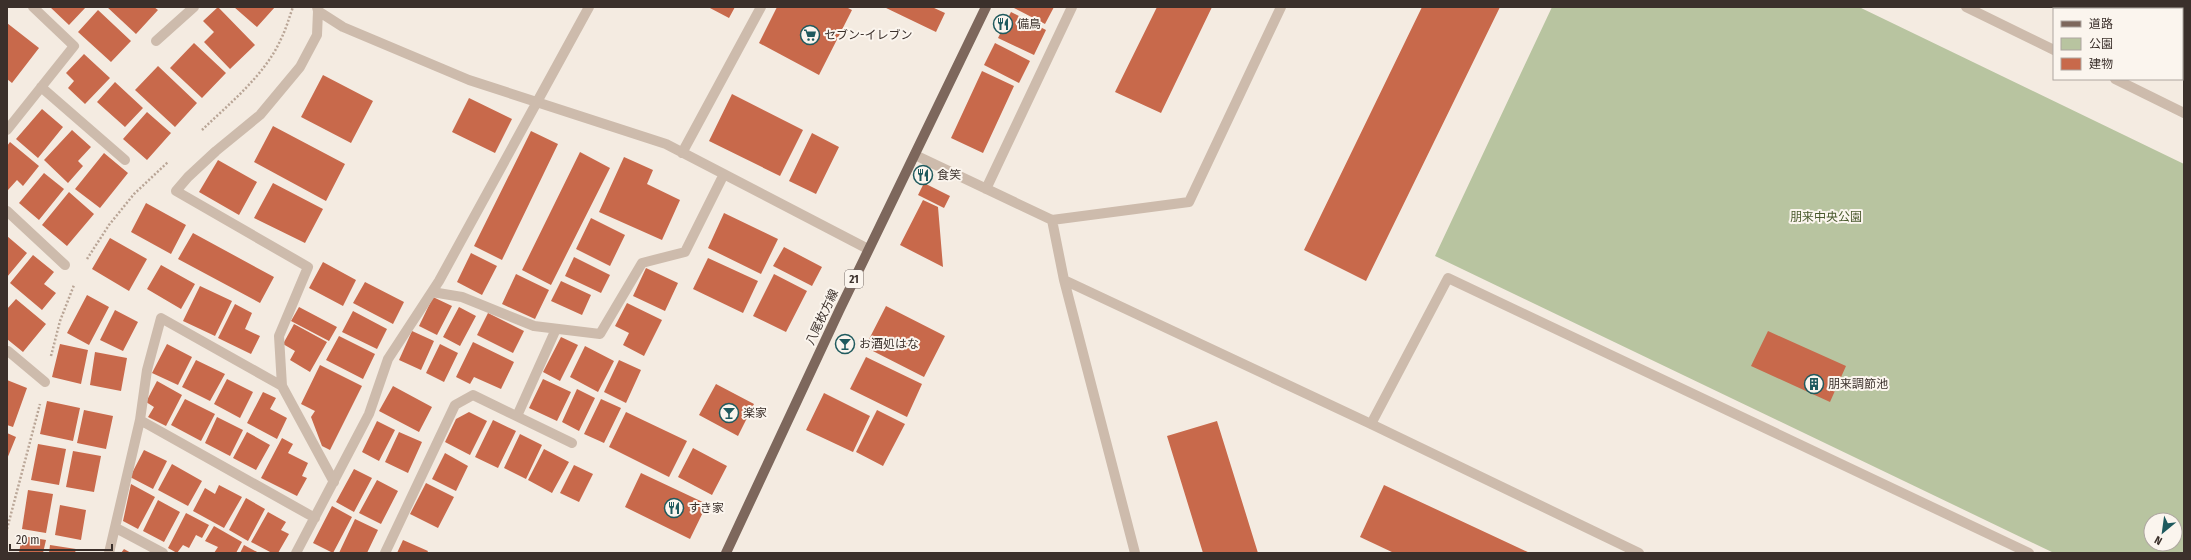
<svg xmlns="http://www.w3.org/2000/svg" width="2191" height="560" viewBox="0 0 2191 560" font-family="'Fira Sans Condensed','Noto Sans JP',sans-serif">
<rect width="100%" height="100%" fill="#f4ebe1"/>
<path fill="#b8c4a0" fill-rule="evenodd" d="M1552,7H1859L2184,164V553H2054L1435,256ZM2151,520H2175V544H2151Z"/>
<path fill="#c8694b" d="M50,7H86L69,25Z
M107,7H154L158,10L136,34Z
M218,7L255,45L230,69L204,42L214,32L203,21Z
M234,7H275L257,27Z
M708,7H735L729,18Z
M777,7H846L852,10L819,75L759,43Z
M884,7H932L945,13L936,32Z
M1012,7H1054L1045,24Z
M1157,7H1212L1161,113L1115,92Z
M1422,7H1500L1366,281L1304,250Z
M2139,7H2184V39L2182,38V9H2138Z
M98,10L131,41L111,62L78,32Z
M1011,12L1046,30L1034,55L998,38Z
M7,23L39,48L12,83L7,79Z
M194,43L226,73L202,98L170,68Z
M995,43L1030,61L1019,83L984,65Z
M84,54L110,78L85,104L68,88L74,81L66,73Z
M158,66L197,103L175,127L135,90Z
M982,71L1014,86L983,153L951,138Z
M323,75L373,101L351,143L301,117Z
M115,82L143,108L125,127L97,102Z
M732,94L803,130L780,176L709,141Z
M469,98L512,119L495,153L452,132Z
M42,109L63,127L38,158L16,139Z
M147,112L171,133L147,160L123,139Z
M273,126L345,164L326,201L254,162Z
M72,130L91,147L78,161L83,166L68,183L44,160Z
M531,131L558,144L502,260L474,246Z
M812,133L839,147L816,194L789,181Z
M10,142L39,166L23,186L17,180L8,190L7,146Z
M580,152L610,168L551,285L522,270Z
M104,153L128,173L100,208L75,189Z
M624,157L653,170L647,184L680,200L662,240L599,212Z
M218,160L257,182L239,215L199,192Z
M44,173L64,189L39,220L19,203Z
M273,183L323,209L305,243L254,218Z
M924,183L950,196L944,208L918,195Z
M69,192L94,214L67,246L42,225Z
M923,200L938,207L943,267L900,245Z
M146,203L186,225L171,254L131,232Z
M724,213L778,239L761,274L708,248Z
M591,218L625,235L610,266L576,249Z
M193,233L274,277L260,303L178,259Z
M7,236L27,253L7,277Z
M110,238L147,259L129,291L92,269Z
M784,247L822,267L812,286L773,266Z
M471,253L497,266L482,295L457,282Z
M33,255L54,272L44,284L56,293L42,310L10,283Z
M574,257L610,275L601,293L565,276Z
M708,258L758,281L743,313L693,289Z
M323,262L356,280L343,306L309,288Z
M161,265L195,284L181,309L147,289Z
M646,268L678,283L665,311L633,296Z
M516,274L549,290L535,319L502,304Z
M774,274L807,291L786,332L753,316Z
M561,281L591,295L582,315L551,301Z
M365,282L404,302L393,324L353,303Z
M200,286L232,301L215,336L183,321Z
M87,295L109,307L89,345L67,333Z
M433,297L452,306L437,335L419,326Z
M16,299L46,324L23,352L7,339V309Z
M627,303L662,320L644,356L623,345L629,333L615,326Z
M235,304L252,313L245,329L260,336L251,354L218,338Z
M886,306L945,336L924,377L865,347Z
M299,307L337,327L329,341L291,321Z
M459,307L476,316L460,346L443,337Z
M115,310L138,322L123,351L100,340Z
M353,311L387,329L377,349L342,332Z
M488,313L524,331L513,353L477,335Z
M294,324L327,342L310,372L290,360L295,351L283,344Z
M412,331L434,341L421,370L399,360Z
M1768,331L1846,366L1830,402L1751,366Z
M339,336L375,354L363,379L326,360Z
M561,337L578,345L560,381L543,372Z
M473,342L514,362L501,389L474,377L470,384L456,377Z
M60,344L88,350L81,384L52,377Z
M167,344L192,357L178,385L152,373Z
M440,344L458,353L444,382L426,373Z
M585,346L614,361L598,392L570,377Z
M95,352L127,358L121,391L90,385Z
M866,357L922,384L907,417L850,389Z
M196,360L225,374L210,401L182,387Z
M619,360L641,370L626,403L604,392Z
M320,365L362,386L330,450L322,446L311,417L315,411L301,404Z
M227,379L253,392L240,418L214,404Z
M543,379L571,392L557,421L529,408Z
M7,380L27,388L13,427L7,425Z
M157,381L182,395L166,426L148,417L154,407L146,402Z
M716,384L754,404L738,436L699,415Z
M393,386L432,407L419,432L379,411Z
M577,389L595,398L579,431L562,422Z
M263,392L276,398L270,409L287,418L277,439L247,423Z
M824,393L870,416L853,452L806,430Z
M185,399L215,414L201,441L171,425Z
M601,399L621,408L604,443L584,434Z
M47,401L80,408L73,441L40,434Z
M84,410L113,416L106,449L77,443Z
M877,410L905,424L883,466L856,452Z
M469,412L487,421L470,455L445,442L456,419Z
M626,412L687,441L669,477L609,447Z
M217,417L243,430L230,456L205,443Z
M493,420L516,431L498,468L475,457Z
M377,421L395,430L379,461L362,452Z
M1217,421L1258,553H1203L1167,436Z
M247,432L270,445L256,470L233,458Z
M399,432L422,442L408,473L385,462Z
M7,433L16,437L7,459Z
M520,434L542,445L526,479L504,468Z
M282,438L293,444L288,453L308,463L302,476L307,478L297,496L261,478Z
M38,444L66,449L59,485L31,480Z
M693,448L727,466L712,495L678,477Z
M544,449L569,462L552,493L528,480Z
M144,450L167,461L153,489L130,477Z
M73,451L101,456L94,492L66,487Z
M445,453L468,466L456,491L432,479Z
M172,464L202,481L188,506L158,490Z
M574,465L593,474L579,502L560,493Z
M354,469L372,478L354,512L336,502Z
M641,473L707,504L690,539L625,507Z
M377,480L398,491L381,524L359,513Z
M426,483L454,497L438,528L410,514Z
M131,484L155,497L138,529L123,521Z
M219,485L242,497L224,528L193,511L205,488L215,494Z
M1384,485L1530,553H1394L1360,537Z
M28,490L53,494L46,533L22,529Z
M246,498L265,509L248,541L229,530Z
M158,500L180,512L164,542L143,531Z
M60,505L86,510L81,540L55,535Z
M332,506L352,517L333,553L313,543Z
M268,512L286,522L281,530L289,534L278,553H272L251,542Z
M186,513L209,525L202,538L196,535L189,548L183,545L177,553L168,548Z
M355,519L378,530L367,553H339Z
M214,526L242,542L236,553H214L218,547L205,541Z
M22,536L46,540L43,553H19Z
M403,540L428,551L427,553H397Z
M50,545L76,549L75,553H49Z
M244,545L259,553H240Z
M124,549L131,553H121Z"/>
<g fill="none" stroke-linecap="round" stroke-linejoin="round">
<path stroke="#b9a596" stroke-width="2.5" stroke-dasharray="2 2" stroke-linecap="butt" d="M202,130C230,103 265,75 281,39C286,29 289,18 293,7
M87,259L109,225L134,194L168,162
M51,356L60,321L74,285
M7,529L40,404"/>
<path stroke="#cdbbac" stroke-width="10" d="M156,41L194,7"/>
<path stroke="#cdbbac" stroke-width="10" d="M317,7L318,11L343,27L469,80L666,144L868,249
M1966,7L2054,50
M318,11L317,35L300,67L260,115L216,151L188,177L176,191L308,267L279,336L282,386L334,482
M2115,79L2184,113
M41,87L125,160
M7,130L74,46L33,7
M682,153L761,7
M915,155L1052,220L1064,280L1135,553
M986,189L1072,7
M7,211L65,265
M1052,220L1189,202L1281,7
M1064,280L1371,424L1639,553
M432,292L462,297L534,326L600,334L642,263L685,252L724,174
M8,351L45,382
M517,416L556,329
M140,420L315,518
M1371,424L1448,278L2029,553
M116,528L163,553
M109,553L140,420L147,370L161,318L282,386
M296,553L369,414L388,359L439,281L589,7
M385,553L455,405L473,395L572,443"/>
<path stroke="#7d675c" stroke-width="10" d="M726,553L839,311L986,7"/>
</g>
<defs>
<symbol id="restaurant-ring" viewBox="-11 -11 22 22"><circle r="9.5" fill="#fbf5ee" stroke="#1f5a5e" stroke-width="1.5"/><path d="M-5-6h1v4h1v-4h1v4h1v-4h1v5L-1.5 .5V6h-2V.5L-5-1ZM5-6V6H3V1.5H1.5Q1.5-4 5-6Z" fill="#1f5a5e"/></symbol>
<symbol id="supermarket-ring" viewBox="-11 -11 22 22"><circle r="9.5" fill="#fbf5ee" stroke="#1f5a5e" stroke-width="1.5"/><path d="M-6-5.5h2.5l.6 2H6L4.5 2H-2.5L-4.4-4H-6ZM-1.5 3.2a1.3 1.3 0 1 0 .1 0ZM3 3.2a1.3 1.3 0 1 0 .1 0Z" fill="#1f5a5e"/></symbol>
<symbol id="bar-ring" viewBox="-11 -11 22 22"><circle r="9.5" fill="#fbf5ee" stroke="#1f5a5e" stroke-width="1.5"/><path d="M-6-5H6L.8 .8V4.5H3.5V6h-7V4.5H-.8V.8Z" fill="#1f5a5e"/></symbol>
<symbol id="building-ring" viewBox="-11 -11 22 22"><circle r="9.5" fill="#fbf5ee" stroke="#1f5a5e" stroke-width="1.5"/><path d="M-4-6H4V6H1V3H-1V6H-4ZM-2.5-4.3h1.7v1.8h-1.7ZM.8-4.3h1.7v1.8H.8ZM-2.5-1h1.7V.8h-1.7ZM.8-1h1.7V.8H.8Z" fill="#1f5a5e"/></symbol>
</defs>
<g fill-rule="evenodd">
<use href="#restaurant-ring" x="992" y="13" width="22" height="22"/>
<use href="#supermarket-ring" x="799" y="24" width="22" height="22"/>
<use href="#restaurant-ring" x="912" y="164" width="22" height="22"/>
<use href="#bar-ring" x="834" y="333" width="22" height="22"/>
<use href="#building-ring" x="1803" y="373" width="22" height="22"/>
<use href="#bar-ring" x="718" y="402" width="22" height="22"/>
<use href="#restaurant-ring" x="663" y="497" width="22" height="22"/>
</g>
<g text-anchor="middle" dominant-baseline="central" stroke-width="4" stroke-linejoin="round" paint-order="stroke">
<rect fill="#fbf5ee" stroke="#756b66" stroke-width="1" x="845" y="270" width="18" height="18" rx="3"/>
<g font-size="11" font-weight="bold" fill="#3b302b">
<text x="854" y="279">21</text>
</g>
<g font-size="12" fill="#3b302b" stroke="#fbf5ee" text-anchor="start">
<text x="1017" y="24">備鳥</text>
<text x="824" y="35">セブン-イレブン</text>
<text x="937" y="175">食笑</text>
<text x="859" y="344">お酒処はな</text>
<text x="1828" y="384">朋来調節池</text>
<text x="743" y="413">楽家</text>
<text x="688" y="508">すき家</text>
</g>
<g font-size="12" fill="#4a5a2e" stroke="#fbf5ee">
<text x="1826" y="217">朋来中央公園</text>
</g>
<g font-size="12" fill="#3b302b" stroke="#fbf5ee">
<text transform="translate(822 317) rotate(-65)">八尾枚方線</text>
</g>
</g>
<rect width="2191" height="560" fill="none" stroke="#3b302b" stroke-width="16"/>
<rect x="2053" y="8" width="130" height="72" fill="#fbf5ee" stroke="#aea6a0"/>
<rect x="2061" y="21" width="20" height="6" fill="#7d675c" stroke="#aea6a0"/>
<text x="2089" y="28" font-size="12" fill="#3b302b">道路</text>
<rect x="2061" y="38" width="20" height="12" fill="#b8c4a0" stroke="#aea6a0"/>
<text x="2089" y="48" font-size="12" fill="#3b302b">公園</text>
<rect x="2061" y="58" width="20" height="12" fill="#c8694b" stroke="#aea6a0"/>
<text x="2089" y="68" font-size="12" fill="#3b302b">建物</text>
<g transform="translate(2163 532) rotate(209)"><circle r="19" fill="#fbf5ee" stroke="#aea6a0"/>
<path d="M0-3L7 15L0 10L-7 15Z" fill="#1f5a5e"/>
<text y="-6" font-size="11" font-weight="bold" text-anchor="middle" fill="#3b302b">N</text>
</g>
<path d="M10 544v6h102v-6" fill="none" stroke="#3b302b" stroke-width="2"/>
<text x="16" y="544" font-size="12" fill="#3b302b" stroke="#fbf5ee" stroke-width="3" paint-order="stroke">20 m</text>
</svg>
